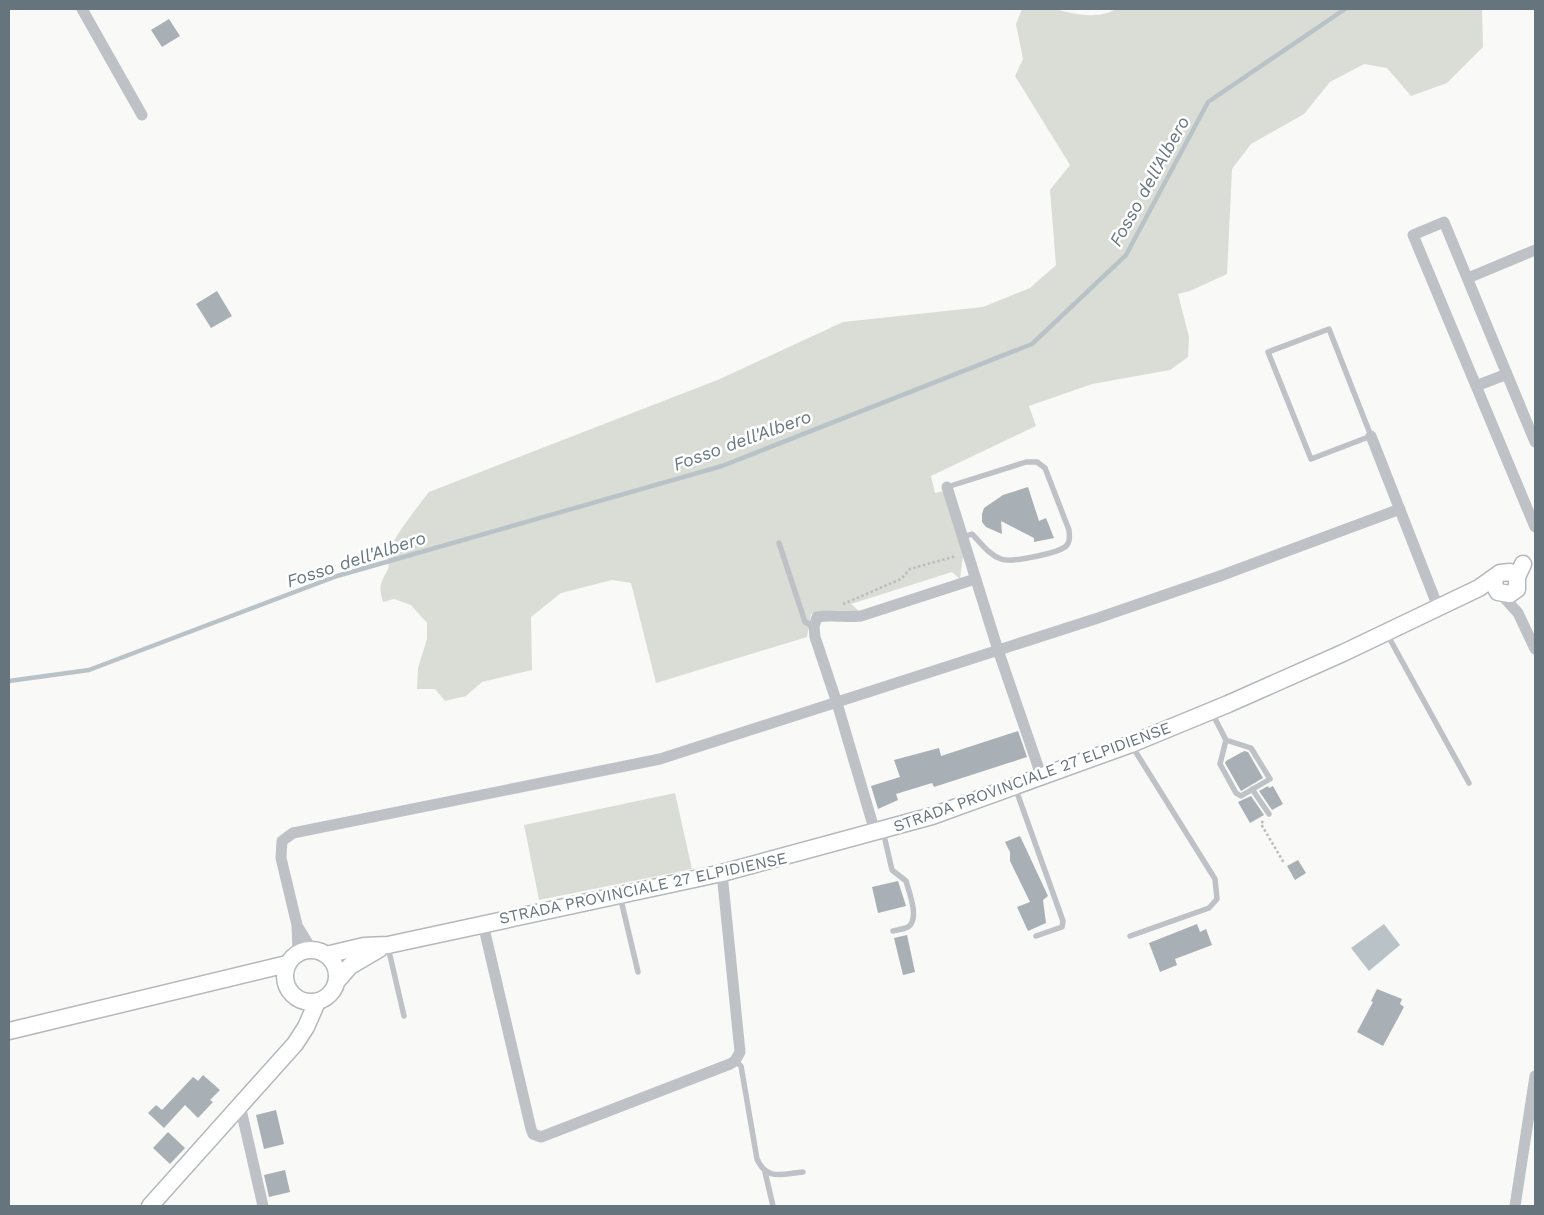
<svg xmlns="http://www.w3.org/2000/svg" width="1544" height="1215" viewBox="0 0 1544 1215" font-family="'Work Sans',sans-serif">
<rect width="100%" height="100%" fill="#f9f9f7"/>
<path fill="#d9ddd6" d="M1022,9C1032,9 1044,7 1054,9C1075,14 1097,20 1116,9H1482L1483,47L1447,83L1411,96L1387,68L1364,64L1330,82L1304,114L1251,144L1232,169L1227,274L1190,291L1178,294L1189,337L1188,357L1170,370L1092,384L1029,406L1036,426L931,476L935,493L944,491L963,556L960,579L952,572L851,604L859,611C840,612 831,608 811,614L807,637L656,683L631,583L612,580L561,593L531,617L532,670L482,682L466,696L445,701L435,689H417L418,668L427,639V623L411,605L394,599L383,602C378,585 381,583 388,569C390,564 387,559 388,554C391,540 419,505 429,492L720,379L843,322L983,307L1030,288L1056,265L1050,190L1070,165L1015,76L1023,59L1016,24Z
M675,793L692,869L539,900L524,825Z"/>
<path fill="#b9c3c7" d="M1384,924L1400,945L1369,971L1351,948Z"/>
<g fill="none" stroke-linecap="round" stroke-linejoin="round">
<path stroke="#b9c3c7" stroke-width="4.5" d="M9,681L89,670L337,576L722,466L1032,344L1126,255L1208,102L1345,9"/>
</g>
<path fill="#a8afb5" d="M169,19L180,36L162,47L151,30Z
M217,291L232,316L211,328L196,304Z
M1028,487L1039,521L1046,518L1054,538L1034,542V538L1001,521L1002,534L986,527L982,522V514L984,508L1003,495Z
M1018,731L1027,757L934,787L932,783L896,794L898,800L878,809L871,786L900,777L894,760L939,748L941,756Z
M1244,751L1248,752L1263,778L1241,791L1225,763L1226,761Z
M1268,786L1269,788L1273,786L1283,804L1272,810L1259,791Z
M1251,796L1264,815L1250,823L1238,802Z
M1020,836L1048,896L1043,900L1046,923L1028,931L1017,907L1030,902L1010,861V852L1005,842Z
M1298,860L1306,873L1295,880L1287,866Z
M898,881L906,906L878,913L872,887Z
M1197,924L1200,932L1206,929L1212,945L1175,959L1177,965L1160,972L1149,943Z
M907,935L915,972L903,975L894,938Z
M1377,989L1402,999L1400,1004L1404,1007L1383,1046L1357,1032L1373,1002L1371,1001Z
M203,1075L220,1090L210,1100L213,1102L198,1118L185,1105L164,1128L148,1113L156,1105L162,1110L193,1077L198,1081Z
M276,1110L284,1144L264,1149L256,1115Z
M168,1132L185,1148L170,1164L153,1148Z
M285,1170L290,1192L269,1197L264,1175Z"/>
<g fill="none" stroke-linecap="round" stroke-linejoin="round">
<defs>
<path id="secondary" d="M1495,578L1494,585L1498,592L1510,594L1517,589V577L1523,564
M285 976a26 26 0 1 1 52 0a26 26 0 1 1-52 0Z
M326,955L364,946L388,945L722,873L932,816L1131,744L1228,704L1343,653L1479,588L1500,573L1510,572L1517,577
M337,981L350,966L379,949
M9,1031L287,964
M150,1206L295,1044L306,1027L317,1002"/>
</defs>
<use href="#secondary" stroke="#b3b8bc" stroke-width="19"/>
<path stroke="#b9bcbe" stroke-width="2.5" stroke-dasharray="2.5 2.5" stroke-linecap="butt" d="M843,604L901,579L910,569L956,556
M1263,821L1261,824L1284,863"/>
<path stroke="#bec2c6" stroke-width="5.5" d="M1329,329L1371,436L1311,459L1268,352Z
M947,487L1026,462H1037L1045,468L1069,530C1069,535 1071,540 1067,545C1061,553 1011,563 1001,559C989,555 981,543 972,534L963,537
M779,543L805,622L814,627
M1387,634L1469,783
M1212,713L1226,740L1251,748L1270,779L1241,796L1236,793L1220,764L1226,740
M1015,787L1063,921L1062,927L1036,936
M1252,789L1269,814
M883,831L892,870L906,881C909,892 920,919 908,927C904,929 897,930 893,931
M620,896L638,972
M1130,936L1209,908L1217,899L1215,879L1132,746
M388,947L404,1016
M735,1061L741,1066L757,1159C767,1181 782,1174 803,1172
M765,1172L773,1206"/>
<path stroke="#bec2c6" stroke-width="11" d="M82,9L142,115
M1468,278L1535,250
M1476,386L1507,374
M1371,436L1438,607
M1535,442L1444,222L1413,235L1535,527
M947,487L998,650L1041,775
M1500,593L1518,613L1535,649
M875,832L837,703L815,637L814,627L817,617C832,614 846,618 861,616L975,579
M483,924L531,1129L533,1134L541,1137L730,1064L735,1061L740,1052L722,873
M298,927L312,950
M298,953L297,925L281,858L282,841L293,833L660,759L1098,618L1220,576L1400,509
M237,1108L242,1114L263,1206
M1515,1206L1535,1076"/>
<use href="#secondary" stroke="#fff" stroke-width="16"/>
</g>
<g text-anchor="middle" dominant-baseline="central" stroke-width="5" stroke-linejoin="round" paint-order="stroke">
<g font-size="16" fill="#66747e" stroke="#fff">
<text transform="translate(1032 777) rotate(-20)">STRADA PROVINCIALE 27 ELPIDIENSE</text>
<text transform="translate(643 888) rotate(-12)">STRADA PROVINCIALE 27 ELPIDIENSE</text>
</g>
<g font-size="18" font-style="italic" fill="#67787f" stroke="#fff">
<text transform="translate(1149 181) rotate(-61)">Fosso dell'Albero</text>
<text transform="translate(742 440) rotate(-20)">Fosso dell'Albero</text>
<text transform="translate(356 559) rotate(-18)">Fosso dell'Albero</text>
</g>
</g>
<rect width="1544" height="1215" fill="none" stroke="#66747e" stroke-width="20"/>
</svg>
